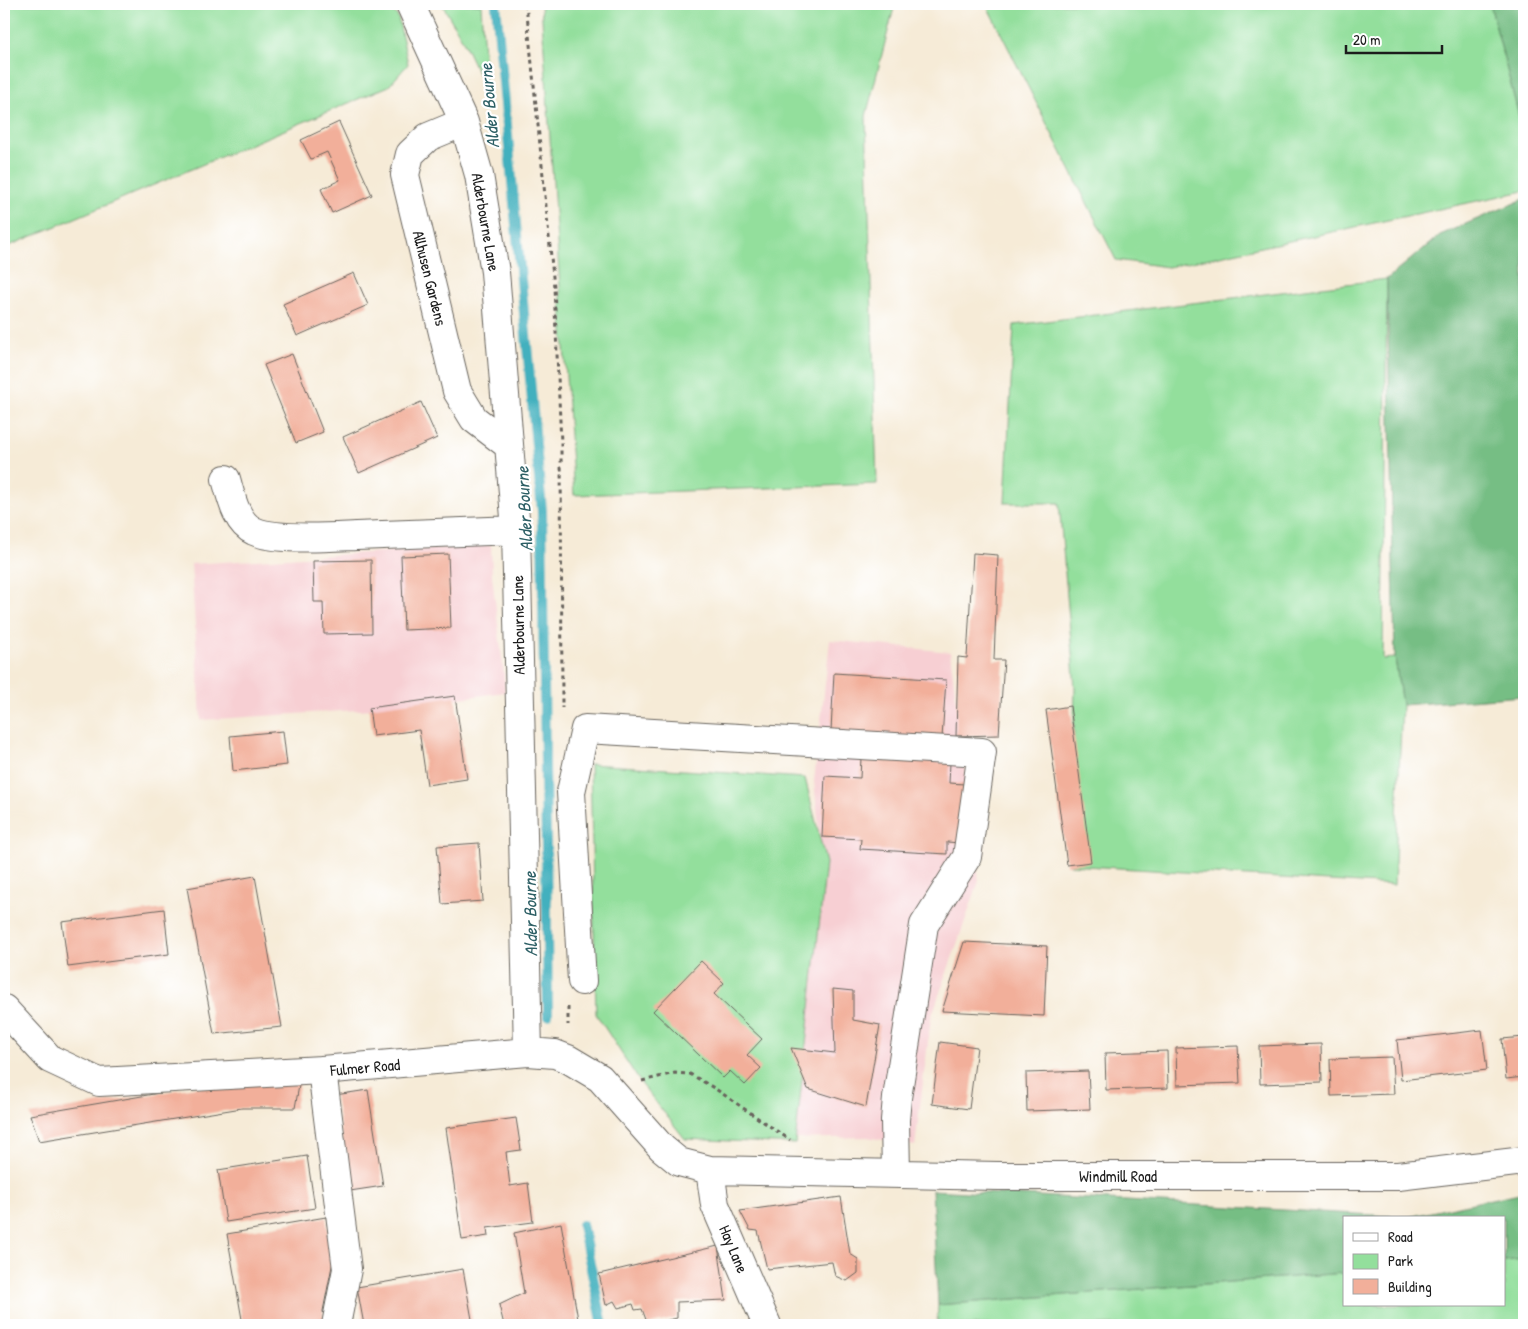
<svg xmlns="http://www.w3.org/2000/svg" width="1528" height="1329" viewBox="0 0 1528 1329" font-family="'Patrick Hand',sans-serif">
<rect width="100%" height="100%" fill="#fff"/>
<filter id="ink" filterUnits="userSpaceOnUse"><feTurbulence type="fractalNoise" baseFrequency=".02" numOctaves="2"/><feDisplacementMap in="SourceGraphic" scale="10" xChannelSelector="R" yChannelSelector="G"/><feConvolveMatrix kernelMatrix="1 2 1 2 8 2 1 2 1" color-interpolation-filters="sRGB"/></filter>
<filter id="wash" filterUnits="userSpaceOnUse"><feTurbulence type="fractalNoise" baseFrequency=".0096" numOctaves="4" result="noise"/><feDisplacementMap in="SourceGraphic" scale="20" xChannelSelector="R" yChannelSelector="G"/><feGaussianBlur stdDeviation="1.12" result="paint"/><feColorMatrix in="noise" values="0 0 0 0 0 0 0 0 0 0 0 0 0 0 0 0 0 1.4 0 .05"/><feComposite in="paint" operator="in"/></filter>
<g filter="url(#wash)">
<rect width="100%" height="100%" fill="#f6ebd7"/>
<path fill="#f7cfd3" d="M491,545L492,576L504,674L505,692L389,708L201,720L191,564Z
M830,640L950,652L979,881L931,1018L915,1146L867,1137L795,1139L824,877L814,781Z"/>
<path fill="#93df9c" stroke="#587e5c" d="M4,4H388L398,17L408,64L389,86L4,248Z
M442,4H481L486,90L462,39Z
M541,4H895L866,116L877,484L574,495Z
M986,4H1490L1522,128L1524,130V191L1168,267L1116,260Z
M1387,279L1383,659L1395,658L1402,705L1394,885L1070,865L1075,688L1059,503H1005L1014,325Z
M590,764L805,778L826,863L795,1144L685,1139L640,1082L596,1014Z
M1524,1259V1325H937L938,1305L1344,1273V1305H1504V1261Z"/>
<path fill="#76be84" stroke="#496d50" d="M1490,4H1524V130L1522,128Z
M1524,199V696L1402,705L1395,658L1387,279L1440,235Z
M932,1190L1408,1217L1524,1192V1259L1504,1261V1218H1344V1273L938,1305Z"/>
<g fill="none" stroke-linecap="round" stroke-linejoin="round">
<path stroke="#42b0be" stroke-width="10" d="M496,4L542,511L548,1015
M582,1225L603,1325"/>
</g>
<g id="blocks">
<path fill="#f2af9a" d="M339,122L372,195L332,213L321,189L340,180L327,152L311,159L301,140Z
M354,273L368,305L297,336L283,304Z
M292,354L323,432L296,443L264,365Z
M421,402L437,438L359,473L343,437Z
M973,553L998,555L994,660H1004L999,735L956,736L958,657L967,658Z
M448,554L451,628L404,630L401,556Z
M371,560L372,633L324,634L323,602H314L313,561Z
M834,673L946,680L942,738L831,731Z
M455,696L467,779L427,785L419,730L373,736L369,708Z
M1070,706L1091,862L1067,865L1046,710Z
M283,731L287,765L233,771L230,736Z
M861,758L950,763L949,783L964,784L961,843L947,842V854L860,849L861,839L822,837L825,776L860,778Z
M479,843L483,901L442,904L437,846Z
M255,876L282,1027L214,1034L187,888Z
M164,909L169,954L68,967L62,922Z
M964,942L1047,946L1044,1016L942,1011Z
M701,961L724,983L714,994L762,1039L747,1055L761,1068L745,1085L730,1071L723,1078L653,1011Z
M833,989L853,991V1020L880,1025L866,1107L808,1089L791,1048L835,1053Z
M1482,1030L1487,1070L1401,1080L1397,1040Z
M1524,1037V1077L1506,1079L1502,1039Z
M940,1042L977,1047L969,1109L932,1104Z
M1321,1044L1322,1082L1260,1084L1259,1046Z
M1238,1046L1240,1083L1177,1085L1176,1048Z
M1167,1051L1168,1088L1106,1090L1105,1053Z
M1392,1057L1394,1094L1331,1096L1330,1059Z
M1088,1071L1090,1109L1027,1111L1026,1073Z
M300,1080L295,1108H242L39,1141L30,1115L195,1087Z
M368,1090L383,1186L350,1191L335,1095Z
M516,1118L521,1150L506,1152L510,1186L528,1183L533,1222L487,1228L488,1236L462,1240L446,1128Z
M307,1156L315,1208L226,1222L218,1170Z
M841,1197L850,1254L858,1259V1273L847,1281L835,1276L832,1262L767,1269L758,1231L750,1230L740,1211Z
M326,1217L333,1261L323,1311L325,1325H243L227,1234Z
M561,1223L579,1325H504L499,1305L524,1293L514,1233Z
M718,1246L726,1300L677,1302V1318L648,1325L642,1309L635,1310L633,1304L618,1308L614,1301L606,1305L599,1274Z
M463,1269L473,1325H364L357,1287Z"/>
</g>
</g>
<g filter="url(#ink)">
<use href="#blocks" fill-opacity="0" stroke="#68645d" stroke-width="1"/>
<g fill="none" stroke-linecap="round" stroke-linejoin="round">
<defs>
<path id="minor" d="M410,4L464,122L479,175L495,272L516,530L528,1052
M464,122L428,137L410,154L405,175L457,391L474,419L508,445
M226,479C231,496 236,523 254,531C275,541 332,537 356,536C409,534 463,532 516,530
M582,981L571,792L585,729L982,752L967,857L924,925L897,1098L895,1120L896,1174
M4,1009L50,1059L99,1082L322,1070L528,1052L555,1054L568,1059L600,1078L662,1148L679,1162L710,1170L998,1176H1398L1524,1161
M322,1070L347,1269L336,1325
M710,1170L715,1205L767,1325"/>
</defs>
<use href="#minor" stroke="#68645d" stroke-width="30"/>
<path stroke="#68645d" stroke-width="3" stroke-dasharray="4 4" stroke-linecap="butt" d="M526,4L554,287L561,443L562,708
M568,1007V1025
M642,1081L675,1073L690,1074L714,1088L790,1140"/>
<use href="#minor" stroke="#fff" stroke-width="28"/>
</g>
</g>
<g text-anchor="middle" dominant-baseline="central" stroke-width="4.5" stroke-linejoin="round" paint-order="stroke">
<g font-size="16" fill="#1c1c1c" stroke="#fff">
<text transform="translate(486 222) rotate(80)">Alderbourne Lane</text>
<text transform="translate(430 278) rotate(76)">Allhusen Gardens</text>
<text transform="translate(518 625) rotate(-91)">Alderbourne Lane</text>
<text transform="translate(365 1067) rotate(-5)">Fulmer Road</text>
<text x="1118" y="1176">Windmill Road</text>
<text transform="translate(734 1249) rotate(67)">Hay Lane</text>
</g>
<g font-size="18" font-style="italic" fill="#2d5f65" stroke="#fff">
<text transform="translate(489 106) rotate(-95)">Alder Bourne</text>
<text transform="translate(524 509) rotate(-93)">Alder Bourne</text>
<text transform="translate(530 914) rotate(-91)">Alder Bourne</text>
</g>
</g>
<rect width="1528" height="1329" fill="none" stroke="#fff" stroke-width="20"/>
<rect x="1343" y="1216" width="162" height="90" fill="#ffffff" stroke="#a4a4a4"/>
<rect x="1353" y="1233" width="25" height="8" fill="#ffffff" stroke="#a4a4a4"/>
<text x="1388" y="1242" font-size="15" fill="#1c1c1c">Road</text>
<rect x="1353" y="1254" width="25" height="15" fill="#93df9c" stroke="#a4a4a4"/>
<text x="1388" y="1266" font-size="15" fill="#1c1c1c">Park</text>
<rect x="1353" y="1279" width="25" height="15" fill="#f2af9a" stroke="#a4a4a4"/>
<text x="1388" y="1292" font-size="15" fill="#1c1c1c">Building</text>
<path d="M1346 45v8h96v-8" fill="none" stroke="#1c1c1c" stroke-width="2.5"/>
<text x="1353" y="45" font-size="15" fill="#1c1c1c" stroke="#ffffff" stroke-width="4" paint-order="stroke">20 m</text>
</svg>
